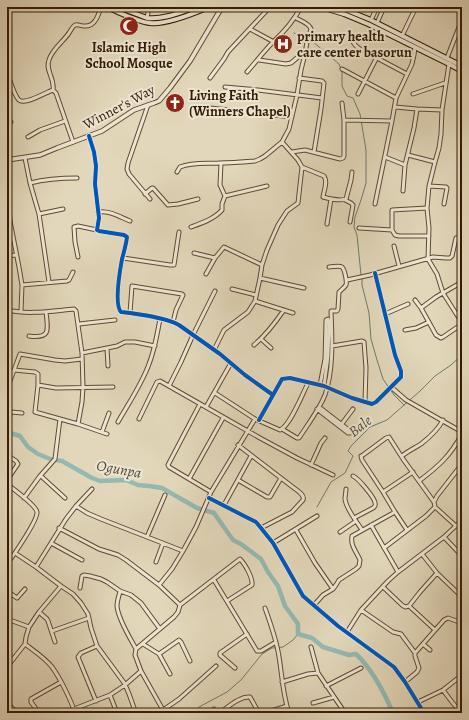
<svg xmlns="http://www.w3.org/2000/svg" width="469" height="720" viewBox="0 0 469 720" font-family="Alegreya,serif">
<rect width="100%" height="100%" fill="#e2d7ba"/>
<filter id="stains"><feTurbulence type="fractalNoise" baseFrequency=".005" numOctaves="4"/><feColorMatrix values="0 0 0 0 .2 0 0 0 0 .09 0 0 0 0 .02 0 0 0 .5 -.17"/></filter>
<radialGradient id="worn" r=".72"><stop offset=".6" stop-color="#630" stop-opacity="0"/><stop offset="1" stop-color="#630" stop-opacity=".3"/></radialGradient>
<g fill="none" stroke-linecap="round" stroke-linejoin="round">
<path stroke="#6e7a6d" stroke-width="1" d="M294,33L304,38
M312,41L339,64L342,72V86L347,96L353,98L360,114L366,150V183L361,200L355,217L354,227L357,235L361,275
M362,278V285L369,313L371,339L377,360L383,379L394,395L404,405
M317,507L331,482L345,473L353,456L348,451L351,446L370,427L387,420L419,392L435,376L451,365L462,355
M192,713L199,707L227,692L241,680L262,654L272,648L283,647L293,640L298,634"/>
<path stroke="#95b9b3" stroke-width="4.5" d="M7,432L20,436L28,447L38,454L50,459L62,461L92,478L100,481L126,480L138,485L149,486L162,488L197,508L214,513L233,540L241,544L261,559L268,572L278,586L285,606L298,624V634L312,638L323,647L349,655L356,654C373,670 384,692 393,713"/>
<defs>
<path id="minor" d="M147,18L149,7
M371,20L377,7
M377,23L384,7
M250,29L274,42
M402,36L416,7
M353,42L356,46L360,49L407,74
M447,58L461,22
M259,60L286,64L291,63L298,57L305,54
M449,64L442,110L441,134L439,148L435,162L429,186L427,208L429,228L428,259L437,274L443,293L457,315L462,322
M342,69L396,98
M7,72L9,73L8,75C11,83 13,92 18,99C23,107 46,92 53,90L56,93L73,142
M247,72C256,62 264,51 274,41C285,31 294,20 301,7
M210,78L224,59L228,52L270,7
M299,78L322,81L324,83L321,109L314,152
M225,87L258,90L322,98
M53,90C55,78 45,71 49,60C52,49 63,42 69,33C71,30 72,27 75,25C78,24 81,26 84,26C95,27 98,16 101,7
M358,94L376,59
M413,94L445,83
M148,105L128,163L127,169L129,174L150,199
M395,107L417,109L442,110
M210,108L292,117
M344,120L392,121
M7,123L11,122
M89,136L94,152L96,166L95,184L99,218L97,230L99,231L124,235L127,237C126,245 124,252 122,259C120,270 114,304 121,312C138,314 164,317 179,325L220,354L245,375L273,395
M28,137L40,130L65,121
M292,152L305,150L340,159L343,158L344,156V120L342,103
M408,155L435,162
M385,157L405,165
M25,158L30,183L39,214L63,209
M302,167L324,176C328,182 324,190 323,197C330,199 340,201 346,199L351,180L352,172
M177,172L180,167C193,162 206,164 219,163C231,163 243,162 255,161L260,159L265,156L282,142L289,129L297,95L301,70L305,54L307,42L311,29C309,23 301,21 296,18
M30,183C46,179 61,178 77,178
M429,186L446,187L447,188L444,204
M7,190L10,221L19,267L22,285L21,312
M403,191L405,165L414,128L417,109
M145,194L152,188H153L168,205L178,204L198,199
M225,196L267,186
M345,200L351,203L353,205L350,222
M375,204L392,121L396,98L412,64L414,55L415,47
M98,212C109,210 120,217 130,221
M39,214L49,282
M327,224L331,199
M191,227C202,223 214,219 222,210V204L225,196L220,185L221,163
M359,228L392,230L395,235L399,236H429
M392,230V210L427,208
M394,246L399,266
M194,253L215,258
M7,256L16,255
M78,257L75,242L74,227L78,226L97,230
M123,258L170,265H174L179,232
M206,274L215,258L224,247L262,265
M260,278L304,288
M347,280L370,275L433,257L446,258H450L452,256L456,238L462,237
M462,282L436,297L421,308L436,335L441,338L443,337L462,324
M22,285L67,281L69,280L73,272
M232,289L256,295
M415,300L421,308
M255,301L293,313
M7,310C29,315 52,311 74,309L76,311L82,353L83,387L82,402L78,424
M130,313L132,286L182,294L183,295L176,310L173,322
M385,314L408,304
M79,324L115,320
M405,330L416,328L429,322
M7,336L9,337V339L7,347
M29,336C51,339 48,330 46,312
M261,339L271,348
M254,345C266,335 275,323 284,310
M332,346L362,341L364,342L366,368L365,402
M107,348L108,366
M214,350L224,330L248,312L255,301L260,278L262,265L267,250L278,225L287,211L298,203L302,167L298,160L282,142
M82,353L117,346L125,342H135L155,346
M14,370L35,372L38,374V385L35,412L78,424L107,434
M38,385L56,388L113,387
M320,385L325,359L326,321V320L328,319L329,324L328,356L324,386
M169,386L181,362L193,335L215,291
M391,387L406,400L462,432
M7,389L20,354L55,360L65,361L82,359
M215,393L255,419L280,430C290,426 303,393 308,383
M200,404L168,465L169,467L211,492
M206,407L231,363
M317,409L348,433H350V431L319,407
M139,419L157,382L160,381L260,438L297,458L333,475
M259,420L282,379L290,378L324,386L352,398L372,404L376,402L401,377V371L395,355L375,273
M7,421L11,412L22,413
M118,422C128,404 142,384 149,364C155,349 157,334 160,319
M341,425L353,409
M282,429L297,438H299C308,424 319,410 325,395C334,369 332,337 331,311H337L338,309L339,292C341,290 344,288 346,285C347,282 345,270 342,267C339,265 333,267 329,267
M102,432L109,413
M238,445L294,488C298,491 305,495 303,500L292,512L261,528
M7,455L16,461L18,464L7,480
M402,456C408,451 415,448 421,444C430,437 438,430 443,420
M311,465L321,443L325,438
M40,476L55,459L60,419
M353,476C358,478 375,498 375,503C376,506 375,506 373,508L354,518
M189,479L223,418
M238,480L267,497H270L281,478
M419,481C439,466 450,456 462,434
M7,484C13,489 36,505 37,512C38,520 13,556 7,564
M346,489C346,492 345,496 345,499C346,509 357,522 362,530
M383,492L413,472
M24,498L40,476L42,477L65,498
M209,498L246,517L256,522L261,528L273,543L303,596L338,626L394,667L405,682L424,713
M224,505L251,456
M76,506L87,513L101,519L183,551
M435,507L456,526
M7,522L9,526L8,528
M371,525L398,572
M59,528L99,549L118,555L126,560L159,585L180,605
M296,530L315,563L333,589
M407,530L395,512L383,492L362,460L361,456L363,455L386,438L389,437L403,459L434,502
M340,532L356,521
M147,537L165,495
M444,537L462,556
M51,543L82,560
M273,543L317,516
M384,548L426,516L435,507L434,502L437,496L462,464
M15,553L36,567L61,586L73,594L81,603L88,614L91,628L97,646L125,684
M422,554L437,573L462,597
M156,562L163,543
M36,567L66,519L76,506L92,489
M214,580L257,651H261L276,642
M159,585L172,569L183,551L196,527L211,492L255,419
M383,587L402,605L405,607L409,606L435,630
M80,588L82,576L84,575L90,576L101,579L107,582L120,591L131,595L141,603L160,629
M7,591L17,598L25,589
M120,591C119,596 117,601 117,606C118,619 130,638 136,649L135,655L141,671L163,710L179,699L216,666
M314,605L323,595L333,589L336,585L339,580L356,569L359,566L360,560C357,552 350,546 352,536L395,512
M409,606L420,592L437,573
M265,608C270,622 275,636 278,651C282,671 282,693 289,713
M361,610L393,632L401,634L415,653V656L419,668L417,672L405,682
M39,612L47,619L48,621L55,642
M7,619L29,627
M52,631L89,618
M347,632L361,610L388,581L398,572L444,537L462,520
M25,644C34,651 45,658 52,667C60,678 71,700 75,713
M143,644L159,654L170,674
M423,644L430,650
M311,647L318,673
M136,649L174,617L178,612L180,605L240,559C245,564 253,578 252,585L227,601
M415,653L444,620L448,618L462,623
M159,654L179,640L181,642L190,661
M7,667L25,644L26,637L29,627L39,612L61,586
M235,668L220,655V653L247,634
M282,682L308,674L318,673L345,713
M125,685C130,694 132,704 136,713
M326,686L361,668
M443,690L452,702L461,713
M110,695L117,713
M96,701L78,657L81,653L97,646
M418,702L443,690L462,675
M7,703L13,709L10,713
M313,703L334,697
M74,709L110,695L125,685L141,671
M214,709L215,713
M39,713L31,702V699L61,682
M224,713V710C231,704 241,696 250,697L259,713
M265,713L287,706
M367,713L372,711"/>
<path id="tertiary" d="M7,160L40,155L57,148L102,131L134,110L154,103L159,101L170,88L190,61L222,7"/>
<path id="secondary" d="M106,7C119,12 137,22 150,23C165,25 195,13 209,7
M118,7L147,18C163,20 181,12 196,7
M321,7L344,14L368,24L449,64L462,71
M339,7L371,20L462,66"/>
</defs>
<use href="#minor" stroke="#604a32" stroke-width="5"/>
<use href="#tertiary" stroke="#604a32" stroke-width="5.5"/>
<use href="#secondary" stroke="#341b05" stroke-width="6"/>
<use href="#minor" stroke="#ece5d2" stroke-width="3"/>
<use href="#tertiary" stroke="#ece5d2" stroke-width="3.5"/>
<use href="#secondary" stroke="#ece5d2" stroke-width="4"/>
<defs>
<path id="cycleway" d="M89,136L94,152L96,166L95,184L99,218L97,230L99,231L124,235L127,237C126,245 124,252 122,259C120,270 114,304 121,312C138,314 164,317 179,325L220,354L245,375L273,395
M259,420L282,379L290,378L324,386L352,398L372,404L376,402L401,377V371L395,355L375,273
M209,498L246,517L256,522L261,528L273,543L303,596L338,626L394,667L405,682L424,713"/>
</defs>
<use href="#cycleway" stroke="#ece5d2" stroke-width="6"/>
<use href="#cycleway" stroke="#0057b8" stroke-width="4"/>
</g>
<defs>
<symbol id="mosque-disc" viewBox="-11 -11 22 22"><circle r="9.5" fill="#8f2418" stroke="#ece5d2"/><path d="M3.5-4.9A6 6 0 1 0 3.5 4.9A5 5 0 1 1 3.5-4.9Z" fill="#fff"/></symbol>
<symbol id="hospital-disc" viewBox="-11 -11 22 22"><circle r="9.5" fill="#8f2418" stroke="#ece5d2"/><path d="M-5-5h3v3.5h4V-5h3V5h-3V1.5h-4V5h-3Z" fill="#fff"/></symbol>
<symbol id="church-disc" viewBox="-11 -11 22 22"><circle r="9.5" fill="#8f2418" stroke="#ece5d2"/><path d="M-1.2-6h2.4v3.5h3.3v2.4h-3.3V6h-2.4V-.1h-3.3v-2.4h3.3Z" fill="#fff"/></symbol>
</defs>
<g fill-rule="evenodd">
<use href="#mosque-disc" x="118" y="15" width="22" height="22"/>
<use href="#hospital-disc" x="272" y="33" width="22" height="22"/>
<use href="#church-disc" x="164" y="92" width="22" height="22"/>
</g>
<g text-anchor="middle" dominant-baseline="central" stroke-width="4" stroke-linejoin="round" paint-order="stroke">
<g font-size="14" font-weight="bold" fill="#341b05" stroke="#ece5d2" text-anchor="start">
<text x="297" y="36">primary health<tspan x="297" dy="16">care center basorun</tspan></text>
<text x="129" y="47" text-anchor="middle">Islamic High<tspan x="129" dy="16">School Mosque</tspan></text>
<text x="189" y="95">Living Faith<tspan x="189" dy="16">(Winners Chapel)</tspan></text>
</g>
<g font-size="14" fill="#341b05" stroke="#ece5d2">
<text transform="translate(119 107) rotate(-28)">Winner's Way</text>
</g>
<g font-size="15" font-style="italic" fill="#514a39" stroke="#ece5d2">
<text transform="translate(360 426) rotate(-38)">Bale</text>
<text transform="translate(119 469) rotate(10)">Ogunpa</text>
</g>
</g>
<rect width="469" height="720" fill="none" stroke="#e2d7ba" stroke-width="24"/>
<rect x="8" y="8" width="453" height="704" fill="none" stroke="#341b05" stroke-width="2"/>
<rect x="12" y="12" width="445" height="696" fill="none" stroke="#341b05"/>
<rect width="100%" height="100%" filter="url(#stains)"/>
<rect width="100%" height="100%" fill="url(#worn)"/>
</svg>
